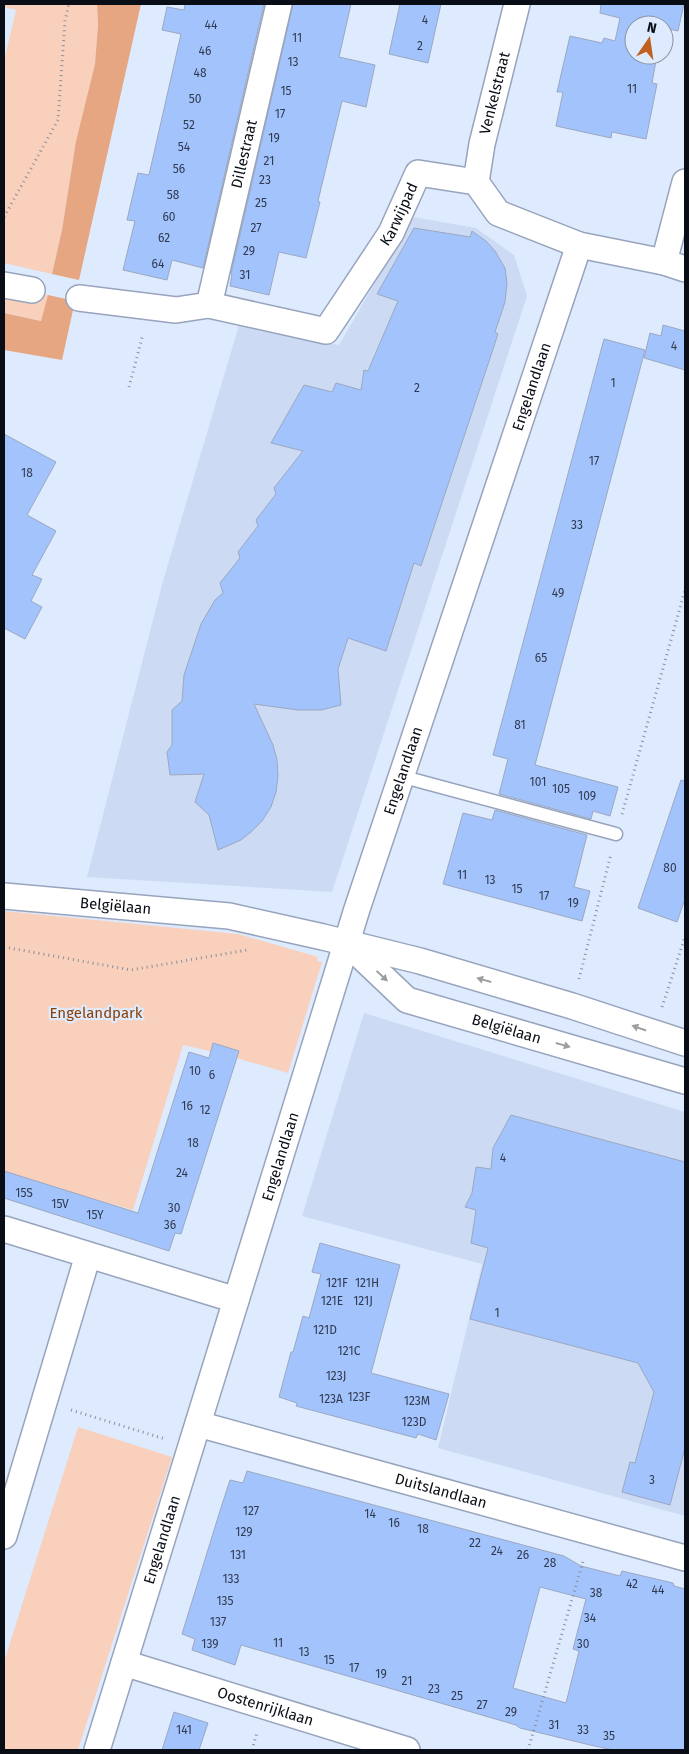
<svg xmlns="http://www.w3.org/2000/svg" width="689" height="1754" viewBox="0 0 689 1754" font-family="'Fira Sans',sans-serif">
<rect width="100%" height="100%" fill="#deeafe"/>
<path fill="#cddaf3" d="M413,217L476,228L514,255L527,296L332,892L87,877L163,581L239,325L339,345Z
M364,1013L685,1112V1318L492,1267L685,1323V1516L438,1448L482,1264L302,1216Z"/>
<path fill="#f9d0bb" d="M4,4H97L98,25L95,64L76,141L62,230L52,274L4,263V61L16,10L4,7Z
M4,285L48,295L42,321L4,313Z
M4,911L238,934L318,957L317,961L322,962L288,1073L223,1054L183,1045L133,1210L4,1173Z
M78,1427L172,1457L78,1750H4V1662Z"/>
<path fill="#e6a682" d="M97,4H141L79,280L52,274L62,230L76,141L95,64L98,25Z
M48,295L75,301L62,360L4,350V313L41,321Z"/>
<path fill="#a3c3fd" stroke="#9ba8bf" fill-rule="evenodd" d="M185,4H264L203,268L172,260L167,280L123,270L135,221L127,220L138,173L149,175L181,34L162,30L167,7L184,10Z
M293,4H351L339,57L375,65L366,107L342,101L318,201L320,202L306,258L279,252L269,295L230,286L232,274H231Z
M400,4H441L428,63L389,54Z
M601,4H684L678,31L664,28V25H634V55H657L652,83L657,84L646,139L612,132L611,138L556,126L563,92H557L570,36L602,43L604,38L615,41L620,18L600,13Z
M414,228L470,237L472,231L486,241L495,251L505,268L507,283L505,302L495,332L498,334L421,566L414,563L386,651L348,638L338,669L341,705L321,710H298L254,704L273,745L277,760L278,776L276,792L271,807L262,821L251,832L241,840L218,850L209,815L195,802L204,774L170,775L167,752L172,745V710L182,701L184,675L201,624L215,600L223,593L220,583L240,558L238,552L258,526L256,520L276,494L274,488L303,451L271,443L304,385L332,392L336,383L361,390L364,370L368,371L398,301L377,294Z
M663,325L685,331V370L644,358L650,333L661,336Z
M604,339L645,350L535,765L618,787L610,816L593,811L591,819L499,794L508,759L493,755Z
M4,434L56,462L27,515L56,531L32,575L42,579L31,601L42,607L25,639L4,628Z
M681,780L685,781V899L677,922L638,908Z
M495,810L587,835L574,887L590,891L582,921L443,884L463,813L492,820Z
M213,1043L239,1051L181,1234L175,1233L169,1251L4,1198V1171L138,1213L189,1052L209,1058Z
M511,1115L685,1162V1448L670,1505L622,1492L630,1462L635,1463L654,1392L638,1363L470,1319L488,1248L471,1243L476,1210L465,1207L472,1193L476,1167L491,1169L493,1148Z
M320,1243L400,1265L371,1373L449,1394L436,1440L418,1434L416,1438L296,1406L297,1403L279,1397L291,1352H293L303,1316L309,1318L321,1274L312,1272Z
M247,1471L564,1556L581,1566L620,1576L622,1571L673,1583L674,1586L685,1589V1750H613L590,1745L520,1728L516,1725L241,1645L235,1665L192,1650L195,1639L182,1634L219,1514L230,1480L243,1483ZM540,1587L586,1599L573,1649L579,1651L566,1703L513,1688Z
M174,1712L208,1723L199,1750H162Z"/>
<g fill="none" stroke-linecap="round" stroke-linejoin="round">
<defs>
<path id="lane" d="M400,776L616,834"/>
<g id="street">
<path id="s1" d="M476,182L482,144L517,4"/>
<path d="M664,262L685,182"/>
<path d="M4,285L32,290"/>
<path id="s2" d="M79,298L176,310L209,305L326,331L391,233L418,173L476,182L498,213L579,245L664,262L685,269"/>
<path id="s3" d="M209,305L279,4"/>
<path id="s4" d="M4,896L229,916L323,937L420,961L572,1006L685,1043"/>
<path id="s5" d="M348,944L407,1000L685,1081"/>
<path d="M4,1229L236,1300"/>
<path id="s6" d="M198,1424L685,1558"/>
<path d="M4,1536L88,1255"/>
<path id="s7" d="M124,1663L407,1750"/>
<path id="s8" d="M97,1750L357,909L579,245"/>
</g>
</defs>
<use href="#lane" stroke="#97a4bc" stroke-width="15"/>
<use href="#street" stroke="#97a4bc" stroke-width="28"/>
<path stroke="#8891a0" stroke-width="3" stroke-dasharray="1 4" stroke-linecap="butt" d="M4,217L58,120L65,21L69,4
M129,387L143,334
M622,814L685,590
M4,947L131,970L247,950
M579,979L611,854
M662,1007L685,937
M71,1410L165,1439
M252,1750L257,1732
M528,1750L584,1558"/>
<use href="#lane" stroke="#fff" stroke-width="12"/>
<use href="#street" stroke="#fff" stroke-width="25"/>
</g>
<defs><path id="oneway-solid" d="M-6-.8H1V-3.2L6.5 0L1 3.2V.8H-6Z" transform="scale(1.25)"/></defs>
<g fill="#9d9ea1">
<use href="#oneway-solid" transform="translate(382 976) rotate(43)"/>
<use href="#oneway-solid" transform="translate(484 980) rotate(-164)"/>
<use href="#oneway-solid" transform="translate(639 1028) rotate(-161)"/>
<use href="#oneway-solid" transform="translate(563 1045) rotate(16)"/>
</g>
<g text-anchor="middle" dominant-baseline="central" stroke-width="4.5" stroke-linejoin="round" paint-order="stroke">
<g font-size="12" fill="#303a4f">
<text x="425" y="20">4</text>
<text x="211" y="25">44</text>
<text x="297" y="38">11</text>
<text x="420" y="46">2</text>
<text x="205" y="51">46</text>
<text x="293" y="62">13</text>
<text x="200" y="73">48</text>
<text x="632" y="89">11</text>
<text x="286" y="91">15</text>
<text x="195" y="99">50</text>
<text x="280" y="114">17</text>
<text x="189" y="125">52</text>
<text x="274" y="138">19</text>
<text x="184" y="147">54</text>
<text x="269" y="161">21</text>
<text x="179" y="169">56</text>
<text x="265" y="180">23</text>
<text x="173" y="195">58</text>
<text x="261" y="203">25</text>
<text x="169" y="217">60</text>
<text x="256" y="228">27</text>
<text x="164" y="238">62</text>
<text x="249" y="251">29</text>
<text x="158" y="264">64</text>
<text x="245" y="275">31</text>
<text x="674" y="346">4</text>
<text x="613" y="383">1</text>
<text x="417" y="388">2</text>
<text x="594" y="461">17</text>
<text x="27" y="473">18</text>
<text x="577" y="525">33</text>
<text x="558" y="593">49</text>
<text x="541" y="658">65</text>
<text x="520" y="725">81</text>
<text x="538" y="782">101</text>
<text x="561" y="789">105</text>
<text x="587" y="796">109</text>
<text x="670" y="868">80</text>
<text x="462" y="875">11</text>
<text x="490" y="880">13</text>
<text x="517" y="889">15</text>
<text x="544" y="896">17</text>
<text x="573" y="903">19</text>
<text x="195" y="1071">10</text>
<text x="212" y="1075">6</text>
<text x="187" y="1106">16</text>
<text x="205" y="1110">12</text>
<text x="193" y="1143">18</text>
<text x="503" y="1158">4</text>
<text x="182" y="1173">24</text>
<text x="24" y="1193">15S</text>
<text x="60" y="1204">15V</text>
<text x="174" y="1208">30</text>
<text x="95" y="1215">15Y</text>
<text x="170" y="1225">36</text>
<text x="337" y="1283">121F</text>
<text x="367" y="1283">121H</text>
<text x="332" y="1301">121E</text>
<text x="363" y="1301">121J</text>
<text x="497" y="1313">1</text>
<text x="325" y="1330">121D</text>
<text x="349" y="1351">121C</text>
<text x="336" y="1376">123J</text>
<text x="359" y="1397">123F</text>
<text x="331" y="1399">123A</text>
<text x="417" y="1401">123M</text>
<text x="414" y="1422">123D</text>
<text x="652" y="1480">3</text>
<text x="251" y="1511">127</text>
<text x="370" y="1514">14</text>
<text x="394" y="1523">16</text>
<text x="423" y="1529">18</text>
<text x="244" y="1532">129</text>
<text x="475" y="1543">22</text>
<text x="497" y="1551">24</text>
<text x="238" y="1555">131</text>
<text x="523" y="1555">26</text>
<text x="550" y="1563">28</text>
<text x="231" y="1579">133</text>
<text x="632" y="1584">42</text>
<text x="658" y="1590">44</text>
<text x="596" y="1593">38</text>
<text x="225" y="1601">135</text>
<text x="590" y="1618">34</text>
<text x="218" y="1622">137</text>
<text x="278" y="1643">11</text>
<text x="210" y="1644">139</text>
<text x="583" y="1644">30</text>
<text x="304" y="1652">13</text>
<text x="329" y="1660">15</text>
<text x="354" y="1668">17</text>
<text x="381" y="1674">19</text>
<text x="407" y="1681">21</text>
<text x="434" y="1689">23</text>
<text x="457" y="1696">25</text>
<text x="482" y="1705">27</text>
<text x="511" y="1712">29</text>
<text x="554" y="1725">31</text>
<text x="184" y="1730">141</text>
<text x="583" y="1730">33</text>
<text x="609" y="1736">35</text>
</g>
<g font-size="15" fill="#090d15" stroke="#deeafe">
<text stroke="none"><textPath href="#s1" startOffset="91">Venkelstraat</textPath></text>
<text stroke="none"><textPath href="#s3" startOffset="155">Dillestraat</textPath></text>
<text stroke="none"><textPath href="#s2" startOffset="389">Karwijpad</textPath></text>
<text stroke="none"><textPath href="#s8" startOffset="1431">Engelandlaan</textPath></text>
<text stroke="none"><textPath href="#s8" startOffset="1026">Engelandlaan</textPath></text>
<text stroke="none"><textPath href="#s4" startOffset="112">Belgiëlaan</textPath></text>
<text stroke="none"><textPath href="#s5" startOffset="185">Belgiëlaan</textPath></text>
<text stroke="none"><textPath href="#s8" startOffset="621">Engelandlaan</textPath></text>
<text stroke="none"><textPath href="#s6" startOffset="252">Duitslandlaan</textPath></text>
<text stroke="none"><textPath href="#s8" startOffset="220">Engelandlaan</textPath></text>
<text stroke="none"><textPath href="#s7" startOffset="148">Oostenrijklaan</textPath></text>
</g>
<g font-size="15" fill="#8b3f02" stroke="#deeafe">
<text x="96" y="1013">Engelandpark</text>
</g>
</g>
<rect width="689" height="1754" fill="none" stroke="#090d15" stroke-width="10"/>
<g transform="translate(649 40) rotate(13)"><circle r="24" fill="#deeafe" stroke="#8992a1"/>
<path d="M0-4L9 19L0 12L-9 19Z" fill="#c1601e"/>
<text y="-8" font-size="14" font-weight="bold" text-anchor="middle" fill="#090d15">N</text>
</g>
</svg>
